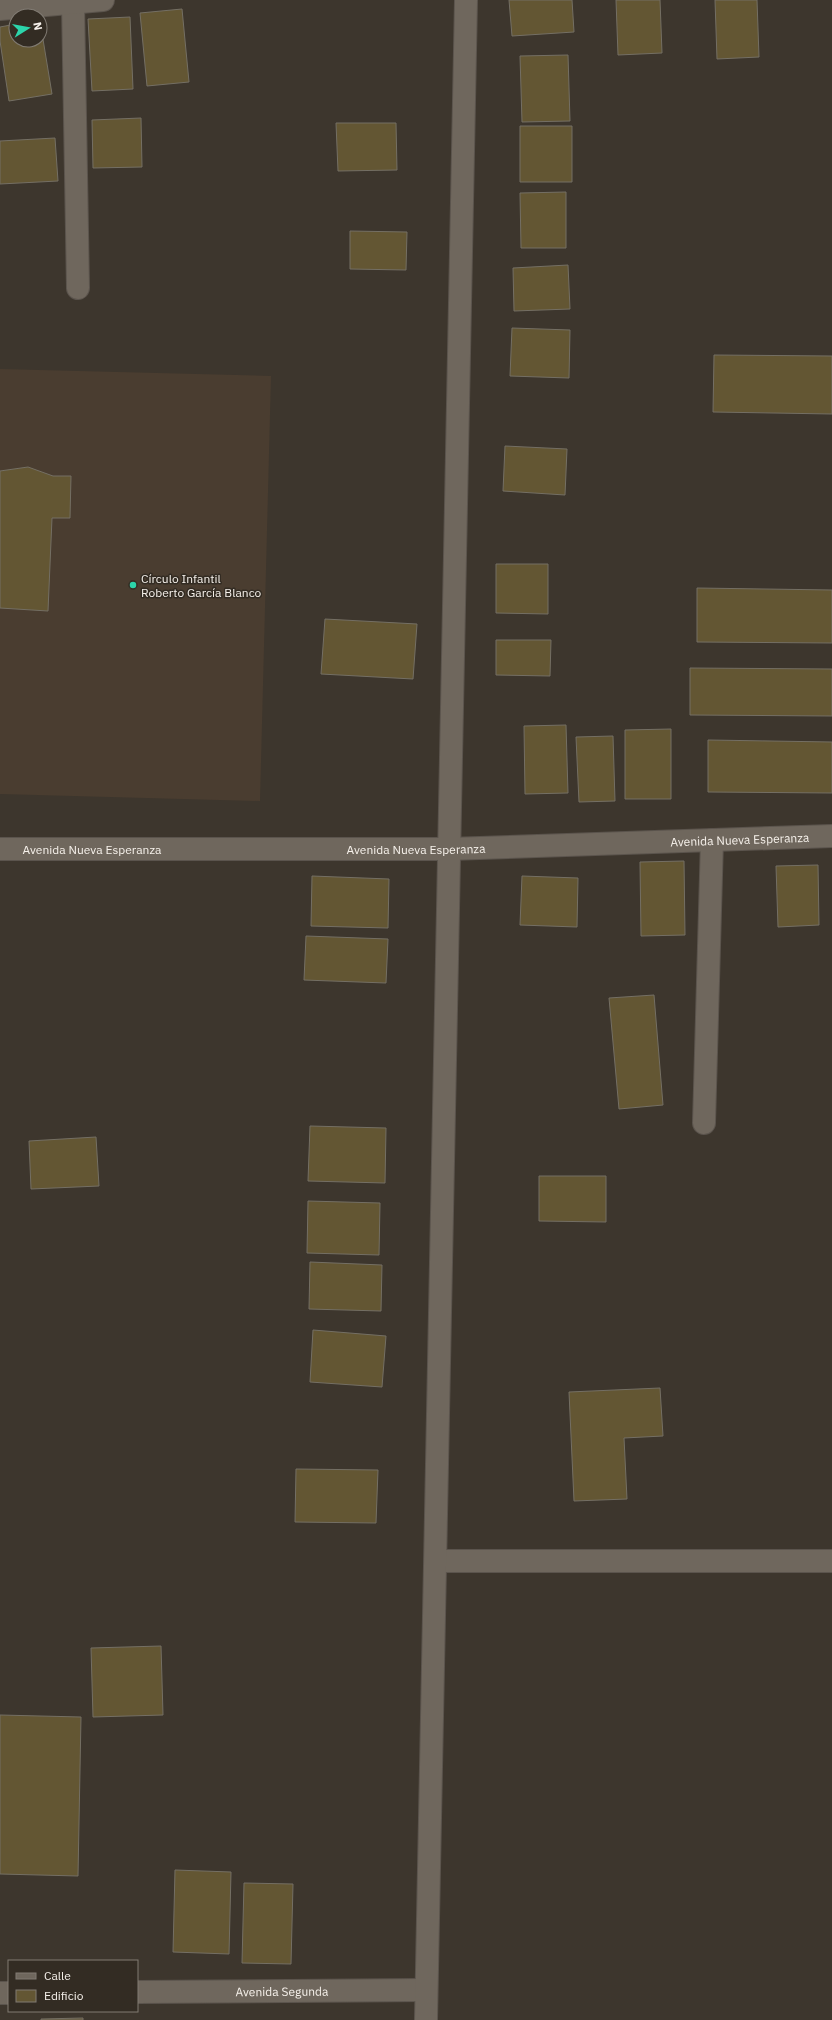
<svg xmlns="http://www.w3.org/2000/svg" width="832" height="2020" viewBox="0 0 832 2020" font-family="'IBM Plex Sans',sans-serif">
<rect width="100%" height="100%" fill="#3d362d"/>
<path fill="#4a3d30" d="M0,369L271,376L260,801L0,794Z"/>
<path fill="#635633" stroke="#746f64" d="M509,0H572L574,32L512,36Z
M616,0H660L662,53L618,55Z
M715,0H757L759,57L717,59Z
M182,9L189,82L147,86L140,13Z
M130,17L133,89L92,91L88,19Z
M40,21L52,94L9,101L0,41V27L16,24V40H40Z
M568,55L570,121L522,122L520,56Z
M141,118L142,167L93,168L92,120Z
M336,123H396L397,170L338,171Z
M520,126H572V182H520Z
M55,138L58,181L0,184V141Z
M566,192V248H521L520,193Z
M350,231L407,232L406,270L350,269Z
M568,265L570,309L514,311L513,268Z
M512,328L570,330L569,378L510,376Z
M714,355L832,356V414L713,412Z
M505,446L567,449L565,495L503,491Z
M28,467L53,476H71L70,518H52L48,611L0,608V471Z
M496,564H548V614L496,613Z
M697,588L832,590V643L697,642Z
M325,619L417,624L413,679L321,674Z
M496,640H551L550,676L496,675Z
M690,668L832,669V716L690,715Z
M566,725L568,793L525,794L524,726Z
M671,729V799H625V730Z
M613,736L615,801L579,802L576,737Z
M708,740L832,742V793L708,792Z
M684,861L685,935L641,936L640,862Z
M818,865L819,925L778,927L776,866Z
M312,876L389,879L388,928L311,926Z
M522,876L578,878L577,927L520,925Z
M306,936L388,939L386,983L304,980Z
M654,995L663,1105L619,1109L609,998Z
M310,1126L386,1128L385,1183L308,1181Z
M96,1137L99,1186L31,1189L29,1141Z
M539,1176H606V1222L539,1221Z
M308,1201L380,1203L379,1255L307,1253Z
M310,1262L382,1265L381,1311L309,1309Z
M313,1330L386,1336L382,1387L310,1382Z
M660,1388L663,1436L624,1438L627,1499L574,1501L569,1392Z
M296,1469L378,1470L376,1523L295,1522Z
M161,1646L163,1715L93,1717L91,1648Z
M0,1715L81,1717L78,1876L0,1874Z
M175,1870L231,1872L229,1954L173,1952Z
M244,1883L293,1884L291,1964L242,1963Z
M83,2018V2020H41V2019Z"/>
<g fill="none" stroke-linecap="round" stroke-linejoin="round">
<defs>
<g id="minor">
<path d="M73,3L78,288"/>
<path d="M0,9L103,0"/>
<path id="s1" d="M0,849H449L832,836"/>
<path d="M704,1123L712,840"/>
<path d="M436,1561H832"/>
<path id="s2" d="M137,1992L426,1990"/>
<path d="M0,1993H9"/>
<path d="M426,2020L466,0"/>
</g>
</defs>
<use href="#minor" stroke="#5b544d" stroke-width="24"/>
<use href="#minor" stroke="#6f675d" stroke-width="22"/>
</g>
<circle fill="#2cd5ab" stroke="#332c23" stroke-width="1.5" cx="133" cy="585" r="4"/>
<g text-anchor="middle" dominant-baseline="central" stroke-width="3" stroke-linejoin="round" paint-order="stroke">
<g font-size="12" fill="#f6f1eb" stroke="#332c23" text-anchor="start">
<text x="141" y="578">Círculo Infantil<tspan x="141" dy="14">Roberto García Blanco</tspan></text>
</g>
<g font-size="12" fill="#f6f1eb" stroke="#332c23">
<text stroke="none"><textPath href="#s1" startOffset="740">Avenida Nueva Esperanza</textPath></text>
<text stroke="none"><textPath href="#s1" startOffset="416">Avenida Nueva Esperanza</textPath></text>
<text stroke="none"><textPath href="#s1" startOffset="92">Avenida Nueva Esperanza</textPath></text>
<text stroke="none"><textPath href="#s2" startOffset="145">Avenida Segunda</textPath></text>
</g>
</g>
<rect x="8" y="1960" width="130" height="52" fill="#332c23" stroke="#817b73"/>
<rect x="16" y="1973" width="20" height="6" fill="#6f675d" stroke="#817b73"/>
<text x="44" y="1980" font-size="12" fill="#f6f1eb">Calle</text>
<rect x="16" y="1990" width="20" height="12" fill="#635633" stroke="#817b73"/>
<text x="44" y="2000" font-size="12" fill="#f6f1eb">Edificio</text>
<g transform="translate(28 28) rotate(79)"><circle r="19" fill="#332c23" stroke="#817b73"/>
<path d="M0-3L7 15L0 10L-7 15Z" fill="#2cd5ab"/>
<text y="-6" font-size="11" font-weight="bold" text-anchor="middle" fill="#f6f1eb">N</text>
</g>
</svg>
